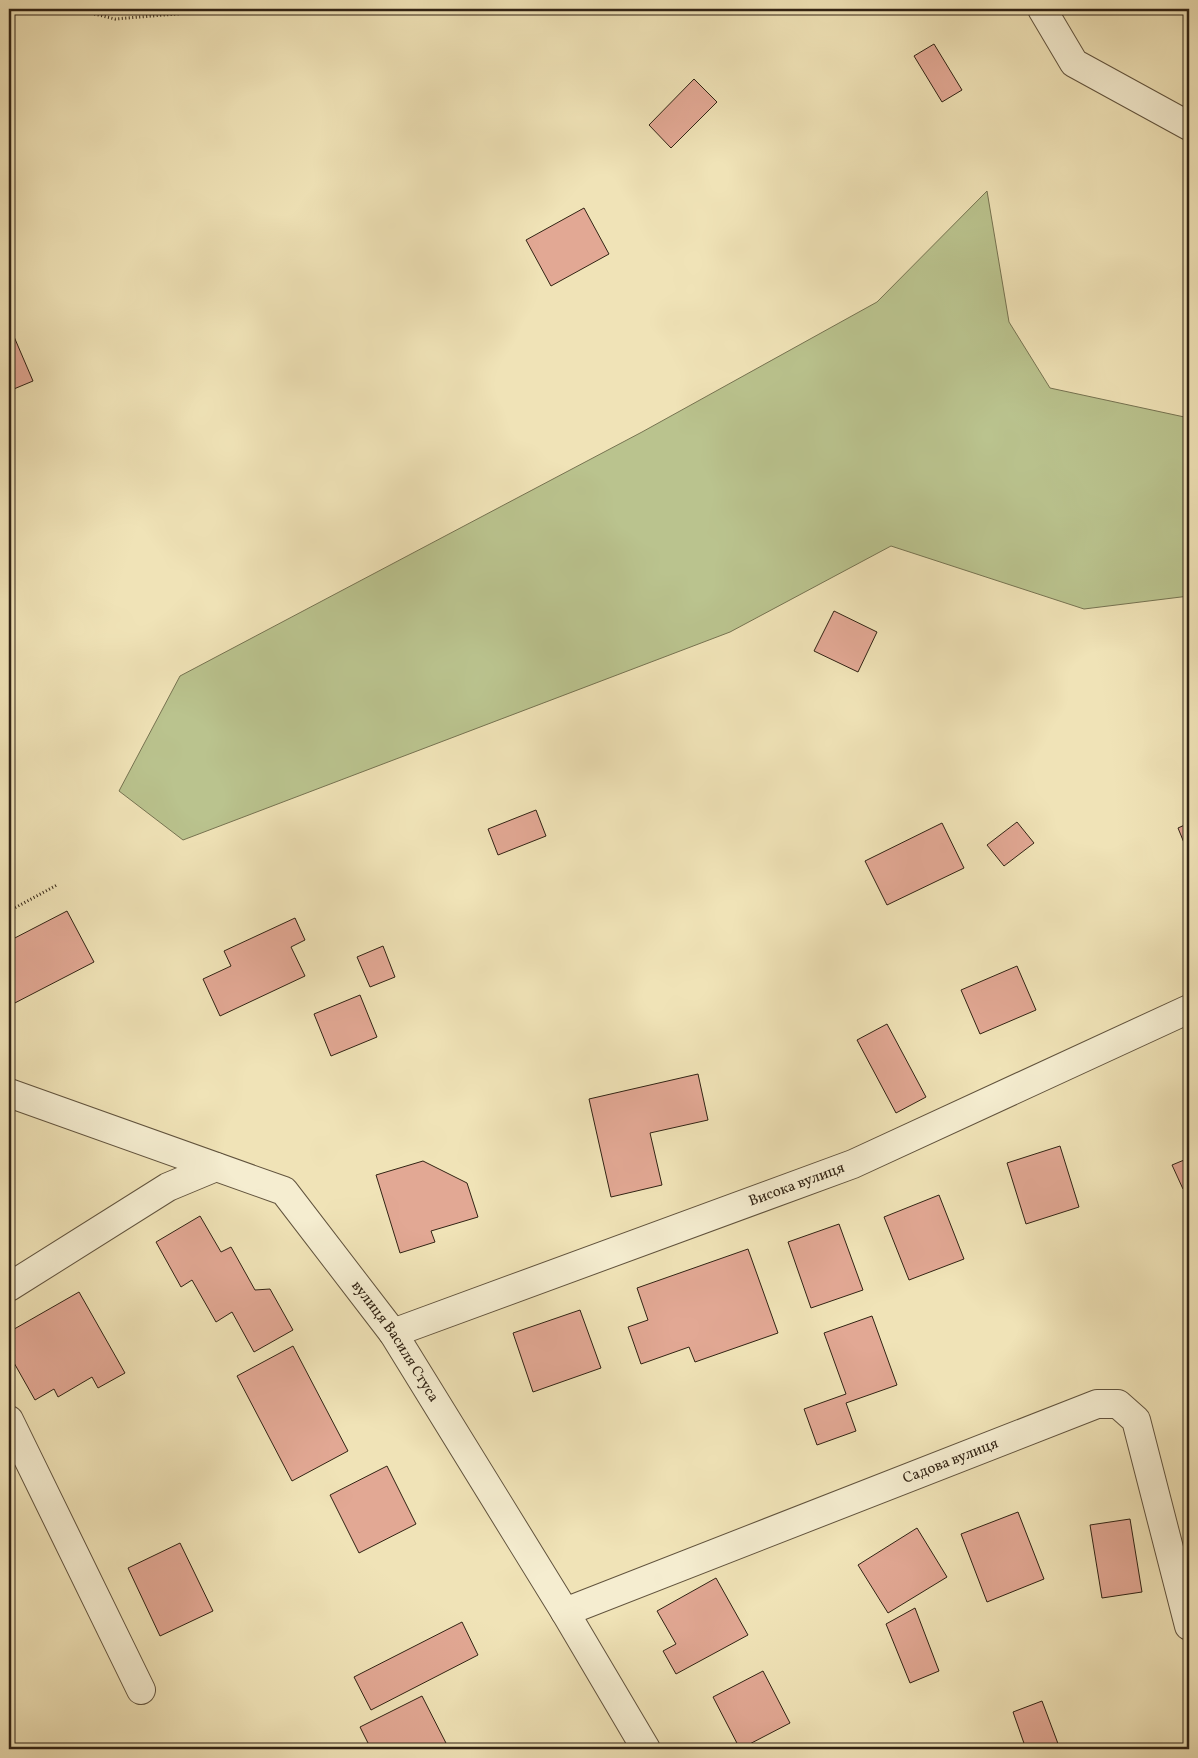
<svg xmlns="http://www.w3.org/2000/svg" width="1198" height="1758" viewBox="0 0 1198 1758" font-family="Vollkorn,serif">
<rect width="100%" height="100%" fill="#f0e3b7"/>
<filter id="stains"><feTurbulence type="fractalNoise" baseFrequency=".004" numOctaves="4"/><feColorMatrix values="0 0 0 0 .2 0 0 0 0 .09 0 0 0 0 .02 0 0 0 .5 -.17"/></filter>
<radialGradient id="worn" r=".72"><stop offset=".6" stop-color="#630" stop-opacity="0"/><stop offset="1" stop-color="#630" stop-opacity=".3"/></radialGradient>
<path fill="#bac38e" stroke="#767351" d="M987,191L1009,322L1050,388L1189,418V596L1084,609L891,546L730,632L183,840L119,791L180,676L642,432L877,302Z"/>
<path fill="#e2a894" stroke="#312314" d="M934,44L962,90L942,102L914,56Z
M694,79L717,102L671,148L649,125Z
M584,208L609,254L551,286L526,240Z
M9,325L33,381L9,391Z
M834,611L877,632L858,672L814,651Z
M536,810L546,836L498,855L488,829Z
M1017,822L1034,843L1004,866L987,845Z
M942,823L964,868L887,905L865,861Z
M1189,823V855L1178,828Z
M67,911L94,962L9,1006V941Z
M295,918L305,940L291,947L305,976L220,1016L203,979L231,966L224,951Z
M383,946L395,977L370,987L357,957Z
M1017,966L1036,1010L980,1034L961,990Z
M360,995L377,1037L331,1056L314,1014Z
M887,1024L926,1097L896,1113L857,1040Z
M698,1074L708,1120L650,1133L662,1185L611,1197L589,1099Z
M1060,1146L1079,1207L1026,1224L1007,1163Z
M1189,1158V1187L1183,1189L1172,1165Z
M423,1161L467,1183L478,1217L431,1231L435,1242L400,1253L376,1175Z
M939,1195L964,1259L909,1280L884,1217Z
M200,1216L221,1252L231,1247L255,1290L270,1289L293,1330L254,1352L232,1312L216,1322L192,1280L181,1287L156,1242Z
M839,1224L863,1290L811,1308L788,1242Z
M748,1249L778,1333L695,1362L689,1347L641,1364L628,1327L648,1320L637,1288Z
M79,1292L125,1373L98,1388L92,1377L58,1397L54,1389L35,1400L9,1354V1332Z
M580,1310L601,1368L533,1392L513,1333Z
M872,1316L897,1385L846,1403L856,1431L817,1445L804,1409L846,1394L824,1333Z
M293,1346L348,1451L292,1481L237,1376Z
M387,1466L416,1524L359,1553L330,1495Z
M1018,1512L1044,1579L987,1602L961,1534Z
M1130,1519L1142,1592L1102,1598L1090,1525Z
M917,1528L947,1577L888,1613L858,1565Z
M180,1543L213,1611L160,1636L128,1568Z
M716,1578L748,1635L676,1674L663,1651L676,1644L657,1611Z
M915,1608L939,1671L910,1683L886,1624Z
M462,1622L478,1655L371,1710L354,1677Z
M763,1671L790,1723L740,1749L713,1697Z
M422,1696L449,1749H371L360,1727Z
M1042,1701L1060,1749H1026L1013,1712Z"/>
<g fill="none" stroke-linecap="round" stroke-linejoin="round">
<defs>
<g id="minor">
<path d="M1042,9L1074,63L1189,126"/>
<path id="s1" d="M9,1093L284,1191L393,1333L565,1612L646,1749"/>
<path d="M9,1287L168,1187L216,1167"/>
<path id="s2" d="M393,1333L853,1164L1189,1009"/>
<path d="M9,1420L141,1690"/>
<path id="s3" d="M565,1612L1097,1404H1118L1136,1420L1189,1626"/>
</g>
</defs>
<use href="#minor" stroke="#61533d" stroke-width="30"/>
<path stroke="#312314" stroke-width="3" stroke-dasharray="1 2.5" stroke-linecap="butt" d="M74,9L115,19L238,9
M9,911L57,885"/>
<use href="#minor" stroke="#f5edd0" stroke-width="28"/>
</g>
<g text-anchor="middle" dominant-baseline="central" stroke-width="4.5" stroke-linejoin="round" paint-order="stroke">
<g font-size="15" fill="#312314" stroke="#f5edd0">
<text stroke="none"><textPath href="#s2" startOffset="430">Висока вулиця</textPath></text>
<text stroke="none"><textPath href="#s1" startOffset="479">вулиця Василя Стуса</textPath></text>
<text stroke="none"><textPath href="#s3" startOffset="414">Садова вулиця</textPath></text>
</g>
</g>
<rect width="1198" height="1758" fill="none" stroke="#f0e3b7" stroke-width="30"/>
<rect x="10" y="10" width="1178" height="1738" fill="none" stroke="#312314" stroke-width="2.5"/>
<rect x="15" y="15" width="1168" height="1728" fill="none" stroke="#312314"/>
<rect width="100%" height="100%" filter="url(#stains)"/>
<rect width="100%" height="100%" fill="url(#worn)"/>
</svg>
